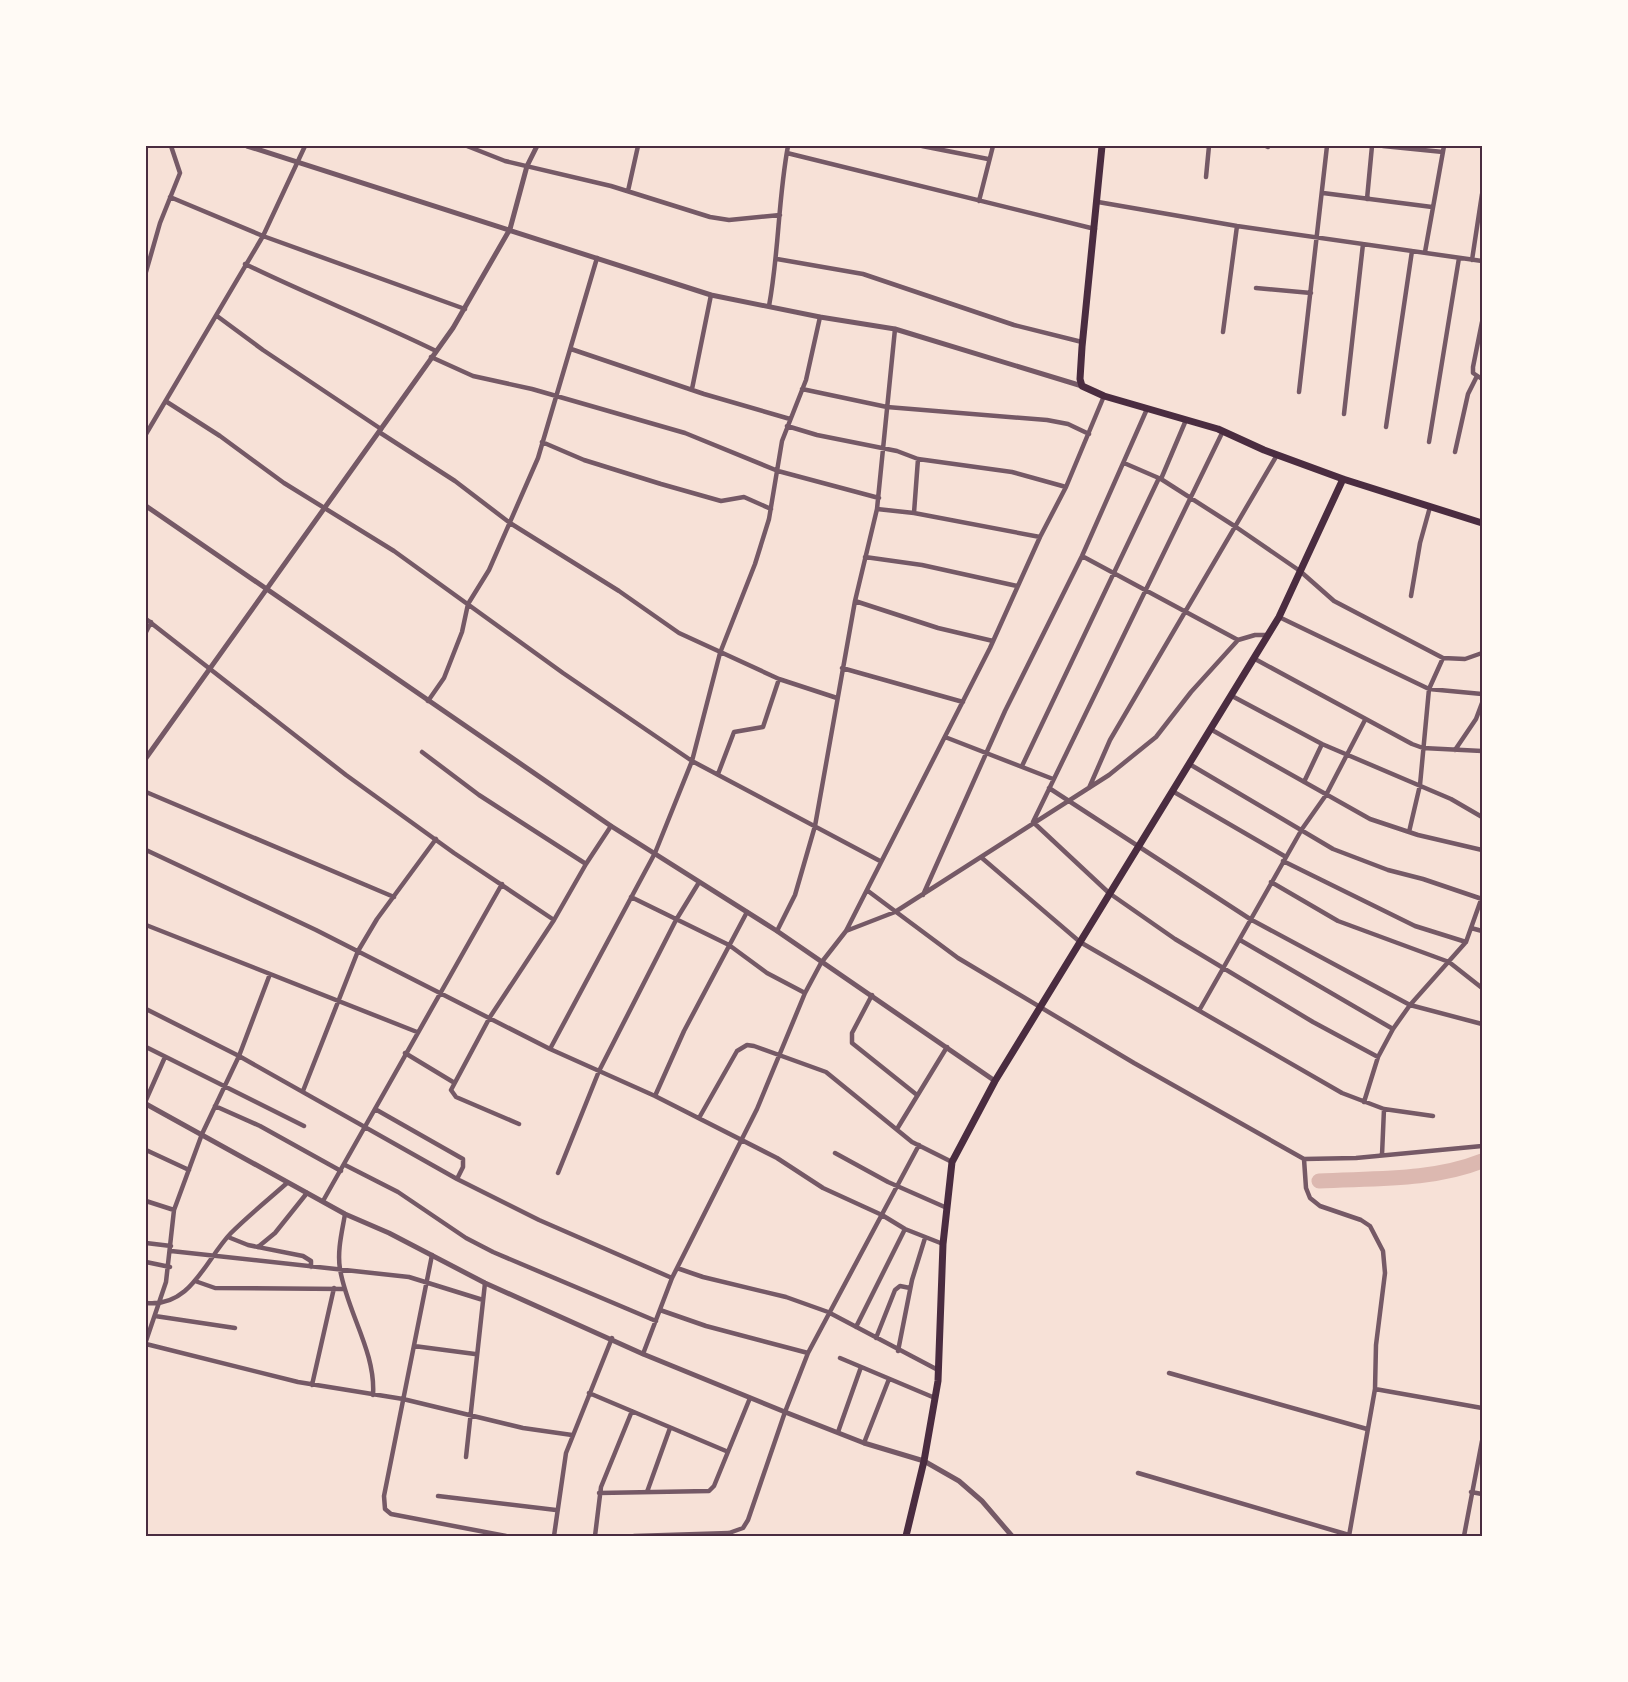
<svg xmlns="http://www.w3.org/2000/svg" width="1628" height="1682" viewBox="0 0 1628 1682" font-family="Ubuntu,sans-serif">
<rect width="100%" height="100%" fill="#f7e1d7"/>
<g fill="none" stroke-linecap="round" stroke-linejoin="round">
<path stroke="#dcb8b0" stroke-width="15" d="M1319,1181C1373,1178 1432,1181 1482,1161"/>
<path stroke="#755966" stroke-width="4.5" d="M467,146L505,161L611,186L710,217L729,220L780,215
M922,146L988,159
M1266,146L1268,147
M1383,146L1443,152
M787,153L1095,229
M1206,177L1209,146
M628,191L638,146
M1323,193L1432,207
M170,197L263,236L465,309
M1367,199L1372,146
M979,201L993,146
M1098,202L1237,226L1482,261
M1425,252L1444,146
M777,259L863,274L1014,325L1082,342
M1472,260L1482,194
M245,264C308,295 373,320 436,351
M146,272L160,223L180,173L171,146
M1256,288L1311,293
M769,306C779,253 778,199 788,146
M217,316L263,350L381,429
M1482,322L1473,367V373L1482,379
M1223,332L1237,226
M571,349L704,394L790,419
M431,357L473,376L532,389L685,433L778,471L879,498
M692,389L711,295
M802,389L887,407L1047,420L1068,424L1089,434
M1299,392L1327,146
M167,402L220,436L284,483L394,551L563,673L692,761L880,861
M1344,414L1363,244
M787,426L817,435L897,451L918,459L1012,472L1066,487
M1386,427L1412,251
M1223,431L1033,822L1109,893L1175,939L1313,1022L1378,1057
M379,432L455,481L510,523L619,591L679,633L779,679L837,698
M146,434L263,236L305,146
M542,442L584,460L661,484L721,501L744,497L771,509
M1429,442L1459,258
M1455,452L1468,394L1477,376
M1124,463L1161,479L1236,527L1300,571L1334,601L1443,658L1465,659L1482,653
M1161,479L1186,420
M877,509L914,513L1040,537
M914,513L918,459
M1082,556L1238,640
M865,557L922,565L1017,586
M1411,596L1420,543L1430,507
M855,601L938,628L993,641
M1279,617L1429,689L1482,694
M146,619L346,775L454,853L554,920L586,864L611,826
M146,632L151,622
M1255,659L1412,744L1423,748L1482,751
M842,668L963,702
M1232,696L1322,744L1451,799L1482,817
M428,701L444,678L462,632L468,604L489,570L538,458L597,258
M1212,730L1370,819L1418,835L1482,850
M945,737L1053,779
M1455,750L1476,719L1482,703
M422,752L479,795L586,864
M1191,765L1333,849L1388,870L1423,879L1482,899
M1022,766L1159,478
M718,774L734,732L763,727L779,679
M1304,782L1322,744
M1049,788L1250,919L1410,1005L1482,1024
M1089,788L1110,740L1277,455
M146,792L394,897
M1174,792L1286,857
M1409,832L1420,785L1429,689L1443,658
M146,850L316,930L550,1049L655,1096L777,1158L823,1188L882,1215L905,1229L943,1244
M982,858L1080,942L1342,1093L1384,1109L1433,1116
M1283,861L1415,926L1466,942
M1271,882L1338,921L1449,962L1482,988
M868,891L958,958L1134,1063L1304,1159L1356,1158L1482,1146
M923,895L1005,711L1082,556L1147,409
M631,897L729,945L767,973L805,993
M146,925L417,1032
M1471,928L1482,931
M777,931L795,895L815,826L855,601L877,509L895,329
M846,931L895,912L1109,775L1156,737L1191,692L1238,640L1255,635H1267
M1240,940L1393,1029
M872,995L852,1033V1043L917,1095
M146,1009L239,1056L457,1179L539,1220L672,1278
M1200,1009L1302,829L1326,795L1365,720
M146,1047L304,1126
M550,1049L655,853L692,761L720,653L755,564L769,519L782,441L806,380L820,317
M405,1053L453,1082
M303,1091L358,951L377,919L436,839
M655,1096L684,1031L747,912
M146,1100L165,1057
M1364,1102L1378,1057L1393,1029L1410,1005L1466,942L1482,897
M215,1106L260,1126L341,1171
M375,1109L463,1159V1167L457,1179
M699,1118L737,1051L747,1045L754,1046L826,1072L912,1142L952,1162
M519,1124L456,1097L451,1090L490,1017L554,920
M897,1129L947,1047
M146,1150L189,1170
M835,1153L888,1182L947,1208
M1382,1155L1384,1109
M1304,1159L1306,1188L1310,1198L1320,1206L1361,1220L1370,1226L1383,1251L1385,1273L1376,1345L1375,1389L1349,1536
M345,1165L398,1192L466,1238L493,1252L656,1321
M558,1173L599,1071L676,920L698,884
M146,1201L174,1210
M323,1201L502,884
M345,1214C342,1232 337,1251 340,1269C347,1312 376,1352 373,1395
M228,1237L248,1245L303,1256L311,1261V1267
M146,1243L171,1246
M258,1247L275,1233L307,1193
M171,1251L409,1277L483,1300
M432,1255L384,1496L385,1509L391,1514L506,1536
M146,1262L170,1267
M677,1268L703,1277L786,1297L828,1312L938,1370
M195,1281L215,1288L344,1289
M146,1303C191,1308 205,1260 231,1233C249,1215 269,1199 287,1183
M660,1310L706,1326L808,1353
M155,1316L235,1328
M856,1327L905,1229
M876,1338L895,1290L900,1286L910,1288
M146,1341L166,1282L174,1210L202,1134L239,1056L270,974
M146,1344L298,1382L403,1399L523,1428L572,1435
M414,1346L475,1354
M898,1351L912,1280L925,1238
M643,1354L672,1278L757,1109L805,993L821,963L846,931L990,648L1040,537L1066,487L1104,396
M840,1358L935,1398
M1169,1373L1367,1429
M312,1385L334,1288
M1375,1389L1482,1408
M589,1393L726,1451
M838,1432L861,1367
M864,1443L889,1379
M466,1457L485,1283
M1138,1473L1349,1535
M647,1492L670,1428
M1471,1492L1482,1494
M599,1493L709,1491L714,1486L750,1398
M438,1496L556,1510
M554,1536L566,1453L612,1338
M595,1536L601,1487L632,1411
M634,1536L729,1533L743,1528L748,1520L785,1412L808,1353L919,1145
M1464,1536L1482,1441"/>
<path stroke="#755966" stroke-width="5" d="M247,146L711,295L820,317L895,329L1082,386
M146,506L611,826L777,931L995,1081
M146,758L453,328L510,229L527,166L537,146
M146,1104L345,1214L389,1233L485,1283L643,1354L785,1412L864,1443L924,1461L959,1481L982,1501L1012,1536"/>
<path stroke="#4a2c40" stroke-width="7" d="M1102,146L1082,347L1080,379L1082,386L1104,396L1218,429L1264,450L1343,479L1482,523
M906,1536L924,1461L938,1381L943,1244L952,1162L995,1081L1279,617L1343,479"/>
</g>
<rect width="1628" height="1682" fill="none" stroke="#fffaf5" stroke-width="294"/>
<rect x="147" y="147" width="1334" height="1388" fill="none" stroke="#4a2c40" stroke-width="2"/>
</svg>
